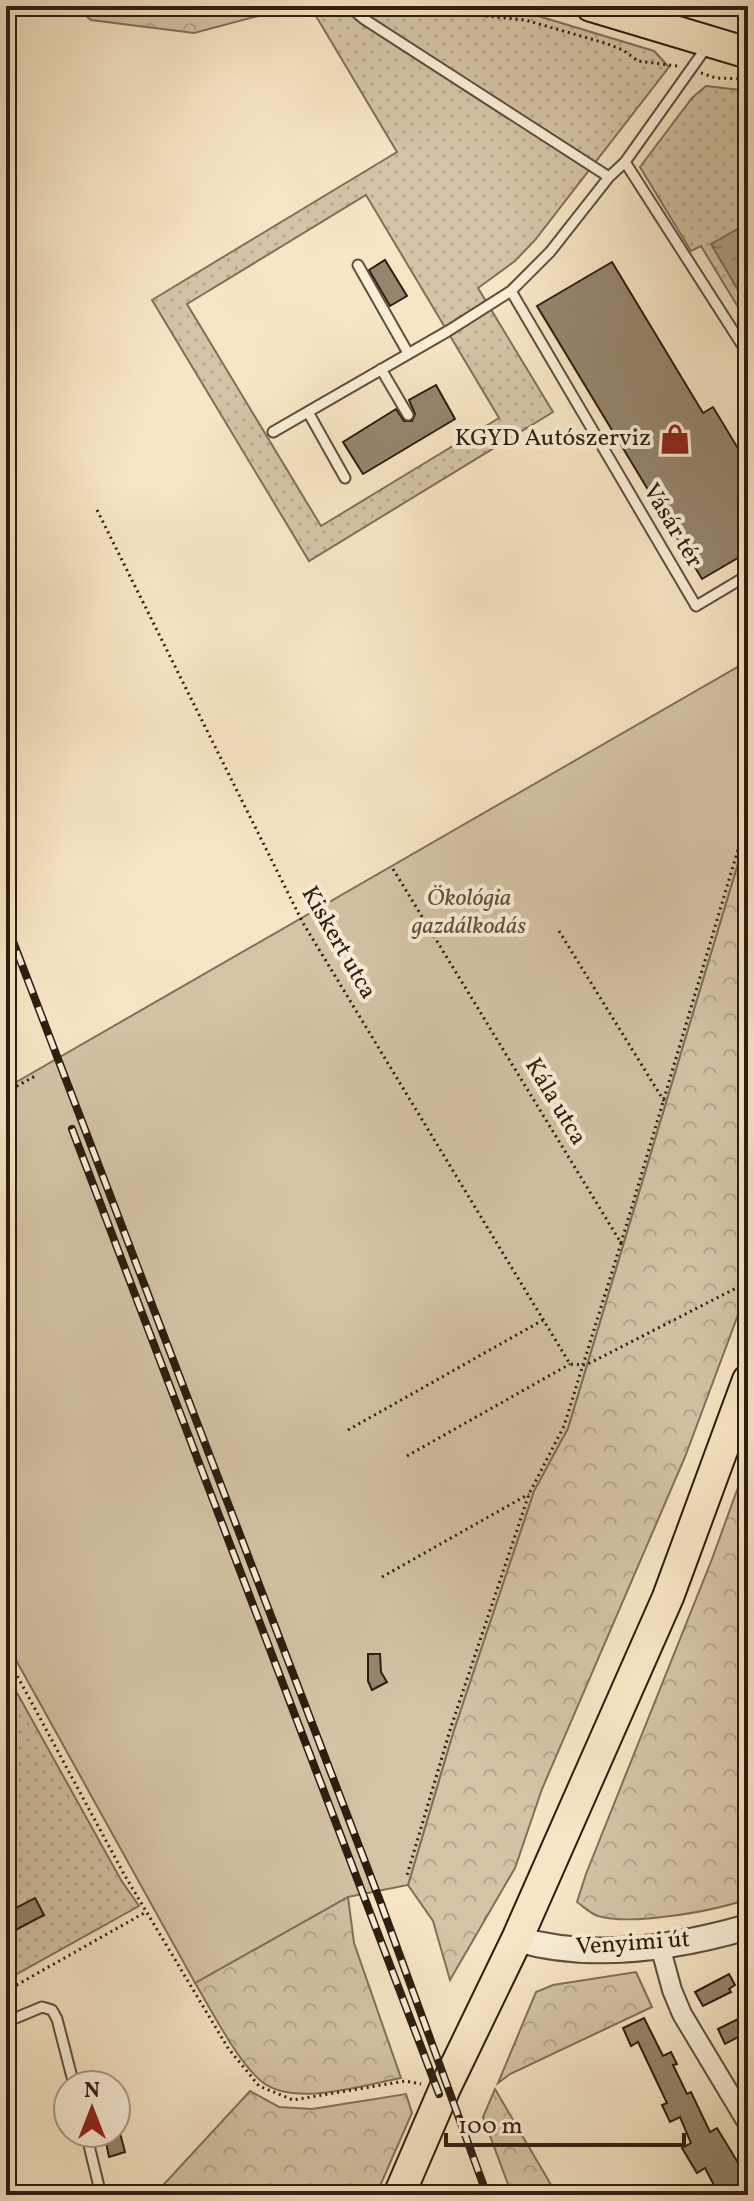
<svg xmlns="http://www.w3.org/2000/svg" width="754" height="2201" viewBox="0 0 754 2201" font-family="Vollkorn,serif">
<defs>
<pattern id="grass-dots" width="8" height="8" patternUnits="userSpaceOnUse" patternTransform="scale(2)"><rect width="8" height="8" fill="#d5c3a6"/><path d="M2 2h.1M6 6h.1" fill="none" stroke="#b7a78e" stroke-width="1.8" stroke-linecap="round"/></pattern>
<pattern id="forest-crowns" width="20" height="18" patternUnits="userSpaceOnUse" patternTransform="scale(2)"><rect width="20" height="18" fill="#d5c3a6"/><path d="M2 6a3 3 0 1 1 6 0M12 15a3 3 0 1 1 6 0" fill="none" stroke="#b7a78e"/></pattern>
<pattern id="water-ripples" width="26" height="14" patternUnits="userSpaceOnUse" patternTransform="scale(2)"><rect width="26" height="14" fill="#b3a187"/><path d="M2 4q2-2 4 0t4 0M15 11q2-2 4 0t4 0" fill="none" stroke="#92836d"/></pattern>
</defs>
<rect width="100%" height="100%" fill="#f8e5c5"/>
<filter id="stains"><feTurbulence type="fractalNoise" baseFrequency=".0025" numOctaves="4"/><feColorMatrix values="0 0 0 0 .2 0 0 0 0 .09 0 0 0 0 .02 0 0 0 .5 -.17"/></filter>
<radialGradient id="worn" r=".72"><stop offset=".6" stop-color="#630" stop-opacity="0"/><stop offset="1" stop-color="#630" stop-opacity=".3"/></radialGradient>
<path fill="url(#grass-dots)" stroke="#80705b" stroke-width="2" fill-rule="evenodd" d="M310,6H505L654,51L669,67L535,240L515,261L478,288L553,412L309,561L152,300L397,152ZM366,195L499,418L321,526L187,304Z
M706,86L748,91V315L744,317L701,246L691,251L640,167L692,98Z
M6,1673L121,1880L139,1906L6,1980Z"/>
<path fill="url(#forest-crowns)" stroke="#80705b" stroke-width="2" d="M74,6H296L194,33L91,20Z
M748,830V1288L685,1457L542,1789L515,1868L450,1980L433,1921L408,1885L453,1733L534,1491L568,1428Z
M748,1460V1899C714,1911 632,1926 598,1916C591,1914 584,1907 577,1902L586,1874L712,1559Z
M348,1897L354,1943L401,2078C364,2085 293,2108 261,2081C237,2061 212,2011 195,1983Z
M636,1972L652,2007L510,2074L498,2083L536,1992L553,1985Z
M495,2089L557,2195H512L483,2117Z
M250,2091L279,2107L312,2109L406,2094L412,2113L376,2195H154Z"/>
<path fill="#d5c3a6" stroke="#80705b" stroke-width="2" d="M748,661V830L568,1428L534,1491L453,1733L408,1885L348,1897L195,1983L6,1642V1088Z"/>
<path fill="url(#water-ripples)" stroke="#7d6c57" stroke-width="2" d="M741,227L748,238V294L742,297L711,244Z"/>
<path fill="#96856e" stroke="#2c1d10" stroke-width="2" d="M385,260L407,296L390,306L369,270Z
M612,262L703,413L713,407L748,465V552L702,579L537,306Z
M436,385L455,419L363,474L343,442L396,409L404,421H412L415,414L409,400Z
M368,1654H380L381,1672L387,1682L372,1690L368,1681Z
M35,1898L44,1915L6,1935V1913Z
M729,1974L735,1985L729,1989L731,1992L703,2006L695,1992Z
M748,2014V2032L725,2044L718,2029Z
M644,2018L663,2056L671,2052L677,2064L673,2065L687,2094L691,2092L710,2132L717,2128L740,2166L748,2181V2195H719L705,2168L697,2173L682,2148L691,2143L680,2117L670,2122L662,2105L667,2103L638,2042L631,2046L623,2028Z
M104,2133H120L125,2152L109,2157Z"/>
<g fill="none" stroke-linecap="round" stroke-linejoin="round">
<defs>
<path id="service" d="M349,6L364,19L609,177
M708,45L625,162L748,354
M358,265L408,353
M511,291L696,606L748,575
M381,369L408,415
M308,412L345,478
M273,432L448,331L511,291L550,252L609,177L625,162
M6,2022L42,2007L52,2010L57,2019L74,2085
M86,2133L101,2195"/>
<path id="minor" d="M660,1946L672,1990L682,2014L748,2124"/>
<path id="tertiary" d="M517,1939C591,1961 675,1948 748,1927"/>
<path id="primary" d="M591,6L748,53
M399,2195L445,2088L517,1939L668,1597L748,1380"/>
</defs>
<use href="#service" stroke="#5f4f3d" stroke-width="13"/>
<use href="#minor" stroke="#5f4f3d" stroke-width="22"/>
<use href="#tertiary" stroke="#5f4f3d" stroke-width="28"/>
<use href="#primary" stroke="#2c1d10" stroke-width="34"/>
<path stroke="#2c1d10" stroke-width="3" stroke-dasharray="2 4" stroke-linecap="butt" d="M464,6L485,16L525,20L605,43L623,50L638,61L678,66
M701,73L716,78L748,79
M97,510L303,923L570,1364L586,1365L748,1282
M393,869L621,1243L564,1426L529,1494L451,1727L407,1875
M559,931L664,1101
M6,1092L37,1075
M621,1243L748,816
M348,1430L543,1320
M407,1456L570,1364
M382,1577L529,1494
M6,1655L125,1876L228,2048L259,2086L293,2100L405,2081L421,2084
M6,1991L146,1912"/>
<use href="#service" stroke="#faeed9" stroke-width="9"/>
<use href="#minor" stroke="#faeed9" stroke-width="18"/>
<use href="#tertiary" stroke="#faeed9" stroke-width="24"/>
<use href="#primary" stroke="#f8e5c5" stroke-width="30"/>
<defs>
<path id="rail" d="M6,923L380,1901L487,2195
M72,1129L439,2094"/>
</defs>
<use href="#rail" stroke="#2c1d10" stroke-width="8"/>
<use href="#rail" stroke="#faeed9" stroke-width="5" stroke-dasharray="15" stroke-linecap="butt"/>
</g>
<defs>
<symbol id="shop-bare" viewBox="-9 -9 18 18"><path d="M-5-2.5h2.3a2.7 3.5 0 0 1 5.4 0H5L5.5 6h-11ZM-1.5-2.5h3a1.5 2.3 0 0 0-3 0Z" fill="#8f2418" stroke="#faeed9" stroke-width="2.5" paint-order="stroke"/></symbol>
</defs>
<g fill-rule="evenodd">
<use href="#shop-bare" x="653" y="417" width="44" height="44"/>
</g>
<g text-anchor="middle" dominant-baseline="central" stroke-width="8" stroke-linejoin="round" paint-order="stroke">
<g font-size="24" fill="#2c1d10" stroke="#faeed9" text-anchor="end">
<text x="651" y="439">KGYD Autószerviz</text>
</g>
<g font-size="24" fill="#2c1d10" stroke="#faeed9">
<text transform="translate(672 526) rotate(59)">Vásár tér</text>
<text transform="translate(338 943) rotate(60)">Kiskert utca</text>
<text transform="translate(555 1102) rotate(59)">Kála utca</text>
<text transform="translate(633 1944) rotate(-4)">Venyimi út</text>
</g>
<g font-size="24" font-style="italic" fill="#5f4f3d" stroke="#faeed9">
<text x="469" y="899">Ökológia<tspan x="469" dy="28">gazdálkodás</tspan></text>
</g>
</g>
<rect width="754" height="2201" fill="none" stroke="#f8e5c5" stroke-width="32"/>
<rect x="8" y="8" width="738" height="2185" fill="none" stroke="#2c1d10" stroke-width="4"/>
<rect x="16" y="16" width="722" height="2169" fill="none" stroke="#2c1d10" stroke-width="2"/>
<g transform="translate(92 2109)"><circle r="38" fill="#faeed9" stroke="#a89a89" stroke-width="2"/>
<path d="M0-6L14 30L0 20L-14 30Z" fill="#8f2418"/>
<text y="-12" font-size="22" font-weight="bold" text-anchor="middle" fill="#2c1d10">N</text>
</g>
<path d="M446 2133v12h238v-12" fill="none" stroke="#2c1d10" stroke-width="4"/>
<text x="458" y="2133" font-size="24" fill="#2c1d10" stroke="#faeed9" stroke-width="6" paint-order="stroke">100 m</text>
<rect width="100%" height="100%" filter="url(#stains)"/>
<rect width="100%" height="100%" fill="url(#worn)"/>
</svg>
